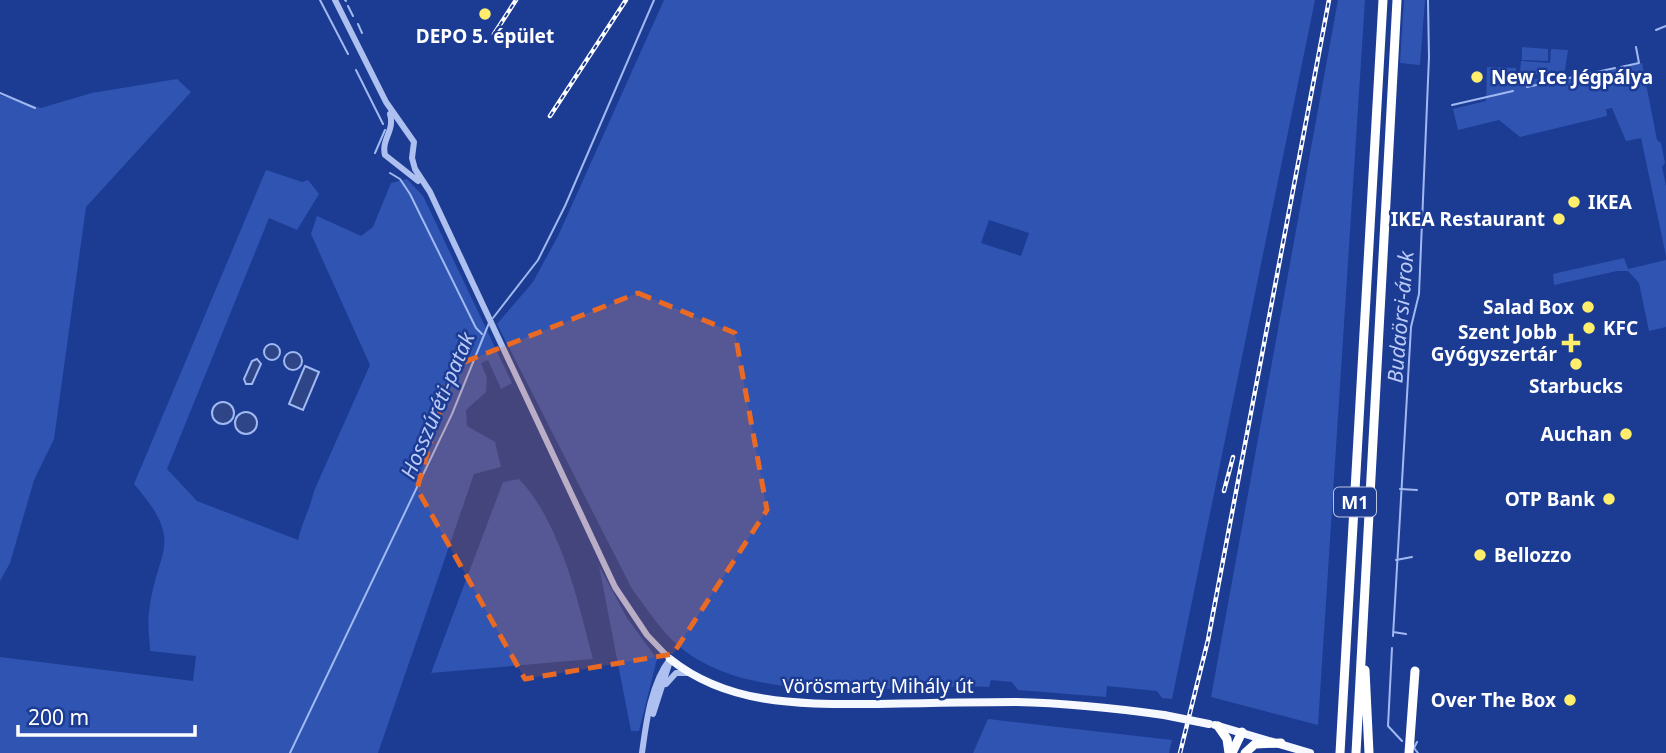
<svg xmlns="http://www.w3.org/2000/svg" width="1666" height="753" viewBox="0 0 1666 753" font-family="'Noto Sans',sans-serif">
<rect width="100%" height="100%" fill="#1c3c94"/>
<path fill="#3054b2" fill-rule="evenodd" d="M664,0H1315L1172,699L1162,698L1157,691L1107,686L1106,697L1018,690L1012,682L991,680L989,687C896,683 746,712 672,640C657,625 645,606 632,589L497,324L533,282L558,236ZM989,220L1029,233L1021,256L981,243Z
M1338,0H1365L1318,725L1211,697Z
M1404,0H1425L1420,65L1400,63Z
M1522,47L1548,49V61L1522,60Z
M1551,49L1568,50L1564,75L1520,74L1521,61L1550,63Z
M1642,63L1657,140L1661,143L1665,163L1662,167L1666,186V256L1641,138L1626,141L1612,108L1606,109L1607,116L1520,137L1499,120L1458,130L1453,109L1486,101L1487,67L1516,68V78L1561,80Z
M177,79L191,92L86,207L54,439L34,480L10,563L0,581V95L41,108L92,93Z
M266,170L302,182L308,180L319,194L297,230L269,218L167,469L197,501L298,540C302,522 310,509 314,491L370,365L311,234L317,216L361,236L373,227L391,183L407,179L423,196L512,383L501,389L488,360L481,363L487,378L486,392L466,410L467,426L495,442L501,467L474,474L378,753H0V657L193,681L196,656L150,651C150,639 147,625 149,613C156,548 187,545 134,484Z
M1624,258L1628,269L1666,260V327L1649,331L1639,283L1628,271H1617L1554,285L1553,274Z
M519,479C561,523 578,602 593,659L431,673L503,482Z
M599,566L627,618L657,659L639,731H631Z
M988,719L1172,740L1169,753H973Z"/>
<path fill="#2e4587" stroke="#a1b9f1" stroke-width="2" d="M264 352a8 8 0 1 1 16 0a8 8 0 1 1-16 0Z
M284 361a9 9 0 1 1 18 0a9 9 0 1 1-18 0Z
M257,359L261,364L252,384H246L244,379L252,361Z
M305,366L319,372L303,410L289,404Z
M212 413a11 11 0 1 1 22 0a11 11 0 1 1-22 0Z
M235 423a11 11 0 1 1 22 0a11 11 0 1 1-22 0Z"/>
<g fill="none" stroke-linecap="round" stroke-linejoin="round">
<path stroke="#a1b9f1" stroke-width="2" d="M320,0L348,54
M345,0L346,1
M348,6L353,16
M358,24L362,33
M1656,30L1666,26
M1621,67L1639,63L1636,47
M356,70L383,124
M1527,87L1615,68
M0,93L35,108
M1452,105L1513,91
M375,153L385,130
M390,173L400,179L410,194L476,328L482,334
M493,318L538,260L565,206L654,0
M1400,489L1417,490
M1396,560L1412,557
M1393,632L1406,634
M1393,636L1411,327L1419,294L1429,57L1428,0
M1392,648L1388,726L1402,741
M1417,742L1414,748L1418,753
M290,753L452,414L489,323"/>
<path stroke="#aec0ef" stroke-width="6" d="M335,0L386,102L414,142L412,158L415,169L430,192L615,587L647,635L670,659
M390,114C395,131 381,139 385,155L418,181
M666,684L676,673H687
M653,714L670,661
M642,753C646,723 651,683 670,659"/>
<path stroke="#f6f8ff" stroke-width="8" d="M670,659C730,707 805,704 878,704C924,703 970,702 1016,702C1065,703 1114,708 1164,715
M1215,725L1310,753"/>
<path stroke="#fff" stroke-width="9" d="M1365,670L1369,753
M1218,726L1227,739L1229,753
M1232,753L1242,732
M1245,753L1255,744L1281,743
M1340,753L1383,0
M1356,753L1397,0
M1409,753L1415,671"/>
<defs>
<path id="rail" d="M494,34L516,0
M550,116L626,0
M1224,491L1233,457
M1180,753L1208,640L1329,0"/>
</defs>
<use href="#rail" stroke="#fff" stroke-width="4.5"/>
<use href="#rail" stroke="#1c3c94" stroke-width="2" stroke-dasharray="5" stroke-linecap="butt"/>
<path stroke="#f6f8ff" stroke-width="8" d="M1164,715L1209,724"/>
</g>
<path fill="#ea6a24" fill-opacity="0.2" stroke="#ea6a24" stroke-width="5" stroke-dasharray="14 9" stroke-linejoin="round" d="M638,293L735,333L767,510L673,654L525,679L417,489L452,367Z"/>
<g fill="#ffee6c" stroke="#1c3c94" stroke-width="2.5">
<circle cx="485" cy="14" r="7"/>
<circle cx="1477" cy="77" r="7"/>
<circle cx="1574" cy="202" r="7"/>
<circle cx="1559" cy="219" r="7"/>
<circle cx="1588" cy="307" r="7"/>
<circle cx="1589" cy="328" r="7"/>
<path d="M1567.5 332.5h7v7h7v7h-7v7h-7v-7h-7v-7h7z"/>
<circle cx="1576" cy="364" r="7"/>
<circle cx="1626" cy="434" r="7"/>
<circle cx="1609" cy="499" r="7"/>
<circle cx="1480" cy="555" r="7"/>
<circle cx="1570" cy="700" r="7"/>
</g>
<g text-anchor="middle" dominant-baseline="central" stroke-width="5" stroke-linejoin="round" paint-order="stroke">
<rect fill="#1c3c94" stroke="#bbc4df" stroke-width="2" x="1334" y="487.5" width="42" height="29" rx="5"/>
<g font-size="18" font-weight="bold" fill="#fff">
<text x="1355" y="502">M1</text>
</g>
<g font-size="19" font-weight="bold" fill="#fff" stroke="#1c3c94" text-anchor="end">
<text x="485" y="36" text-anchor="middle">DEPO 5. épület</text>
<text x="1491" y="77" text-anchor="start">New Ice Jégpálya</text>
<text x="1588" y="202" text-anchor="start">IKEA</text>
<text x="1545" y="219">IKEA Restaurant</text>
<text x="1574" y="307">Salad Box</text>
<text x="1603" y="328" text-anchor="start">KFC</text>
<text x="1557" y="332">Szent Jobb<tspan x="1557" dy="22">Gyógyszertár</tspan></text>
<text x="1576" y="386" text-anchor="middle">Starbucks</text>
<text x="1612" y="434">Auchan</text>
<text x="1595" y="499">OTP Bank</text>
<text x="1494" y="555" text-anchor="start">Bellozzo</text>
<text x="1556" y="700">Over The Box</text>
</g>
<g font-size="19" fill="#fff" stroke="#1c3c94">
<text x="878" y="686">Vörösmarty Mihály út</text>
</g>
<g font-size="21" font-style="italic" fill="#bbcbf6" stroke="#1c3c94">
<text transform="translate(1400 317) rotate(-85)">Budaörsi-árok</text>
<text transform="translate(437 405) rotate(-67)">Hosszúréti-patak</text>
</g>
</g>
<path d="M18 725v10h177v-10" fill="none" stroke="#ffffff" stroke-width="3.5"/>
<text x="28" y="725" font-size="21" fill="#ffffff" stroke="#1c3c94" stroke-width="5" paint-order="stroke">200 m</text>
</svg>
